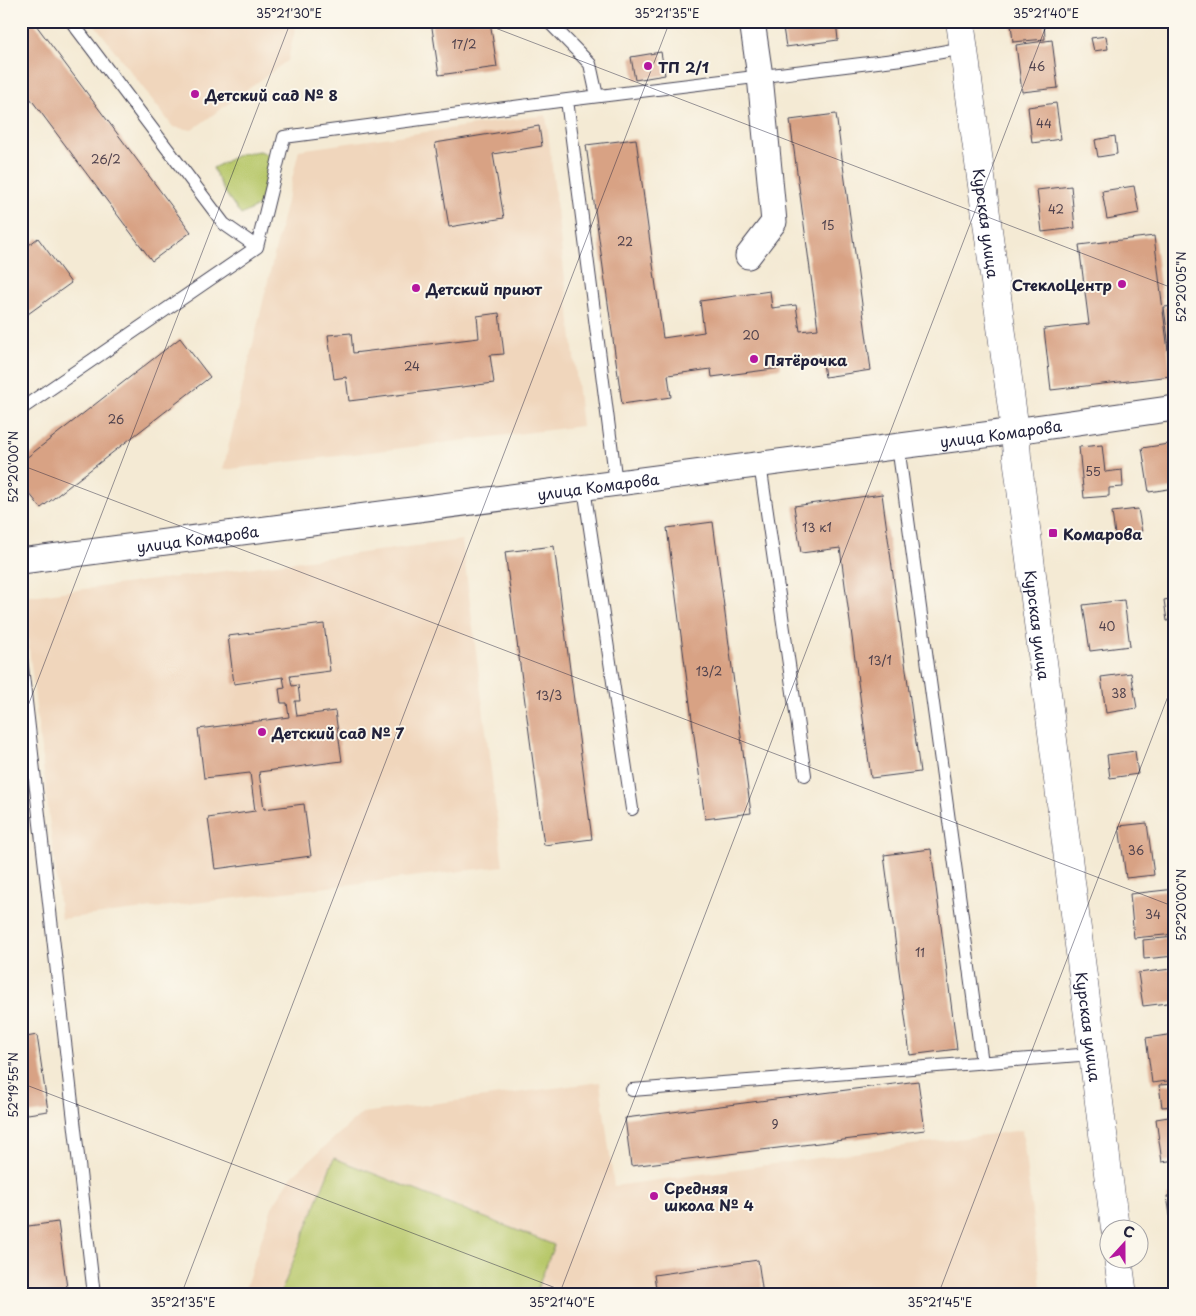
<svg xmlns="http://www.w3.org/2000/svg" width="1196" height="1316" viewBox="0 0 1196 1316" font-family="'Playpen Sans',sans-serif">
<rect width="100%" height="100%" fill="#fbf7ec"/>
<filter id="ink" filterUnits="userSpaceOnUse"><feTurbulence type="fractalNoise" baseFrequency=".02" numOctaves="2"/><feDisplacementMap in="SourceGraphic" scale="10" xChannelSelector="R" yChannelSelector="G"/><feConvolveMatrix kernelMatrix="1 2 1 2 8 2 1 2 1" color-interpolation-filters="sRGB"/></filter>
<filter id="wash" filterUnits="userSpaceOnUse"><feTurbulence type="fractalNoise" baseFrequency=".0096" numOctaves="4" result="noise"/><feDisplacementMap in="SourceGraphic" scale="20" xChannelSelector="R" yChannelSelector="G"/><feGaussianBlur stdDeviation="1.12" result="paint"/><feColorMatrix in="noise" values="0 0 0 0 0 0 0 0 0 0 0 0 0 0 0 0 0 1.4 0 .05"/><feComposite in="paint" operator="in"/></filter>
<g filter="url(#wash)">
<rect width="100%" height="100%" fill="#f4ead4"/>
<path fill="#f0d6bc" d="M92,21H297L288,60L192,130L173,127Z
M546,115L582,426L223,470L299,150Z
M462,540L503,866L61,919L23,597Z
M600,1082L614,1186L1022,1130L1042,1295H243L272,1207L292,1176L362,1113Z"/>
<path fill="#b8c86b" stroke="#6d7553" d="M260,151L271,156L260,205L241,215L224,191L213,168L240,154Z
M334,1158L554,1245L535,1295H280Z"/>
<g id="blocks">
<path fill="#d8a284" d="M21,21H33L191,232L152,261L21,86Z
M431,21H490L497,67L439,75Z
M782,21H836L838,40L786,47Z
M1044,21L1045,39L1013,42L1011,24Z
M1106,36L1108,49L1094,51L1091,38Z
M1052,40L1058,88L1022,92L1016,45Z
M661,52L665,75L635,80L631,57Z
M1056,103L1061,139L1032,143L1028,107Z
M836,114L871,370L825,377L822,356L780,362L781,368L712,377L711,369L668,375L671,397L622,404L586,145L636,139L663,338L704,332L700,301L770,291L772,308L796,305L800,331L818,329L790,120Z
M539,126L542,146L493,154L504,218L449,227L435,143Z
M1115,136L1117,154L1098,157L1095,140Z
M1071,186L1075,228L1042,232L1037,190Z
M1134,186L1139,213L1107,219L1102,191Z
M1154,236L1171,376L1051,390L1044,329L1089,324L1079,245Z
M38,238L71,283L21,319V251Z
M1175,306V371H1172L1164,307Z
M499,313L504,354L490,355L494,383L349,401L346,377L334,379L328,335L351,333L353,353L479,338L477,316Z
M180,338L210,377L41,508L21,483V462Z
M1175,443V488L1149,492L1142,448Z
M1102,445L1105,472L1122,470L1123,487L1109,488V496L1084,498L1079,447Z
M882,494L920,772L871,778L840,548L801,553L794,506Z
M1138,509L1142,532L1115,535L1112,512Z
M713,522L751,813L705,819L667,528Z
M554,546L592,839L544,845L505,552Z
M1175,598V620L1167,621L1164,600Z
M1124,600L1130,646L1090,651L1083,605Z
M324,624L330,671L290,676L292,686L298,685L300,701H295L297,716L335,711L342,761L259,772L264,809L304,804L311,856L215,869L208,818L255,811L250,773L204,778L198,729L289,717L287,703H281L279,689L285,688L283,677L234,684L228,636Z
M1131,673L1137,708L1106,713L1101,677Z
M1171,706H1175V726H1172Z
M1135,751L1138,774L1110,778L1107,755Z
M1147,823L1154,875L1126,878L1119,826Z
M931,849L957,1049L910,1055L884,855Z
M1175,889V934L1134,938L1130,894Z
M1175,937V956L1144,959L1143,940Z
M1171,969L1175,1002L1143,1006L1138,973Z
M1175,1034V1080L1152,1083L1146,1038Z
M37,1035L48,1111L21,1115V1038Z
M918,1081L925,1130L631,1166L625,1118Z
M1175,1084V1106L1162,1107L1159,1085Z
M1175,1116V1160L1162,1162L1156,1119Z
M1175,1195V1240H1174L1167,1196Z
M58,1222L68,1295H21V1227Z
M758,1260L763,1295H657L654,1275Z
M888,1288L889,1295H847L846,1294Z"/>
</g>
</g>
<g filter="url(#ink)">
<use href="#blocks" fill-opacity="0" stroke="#424052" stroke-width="1"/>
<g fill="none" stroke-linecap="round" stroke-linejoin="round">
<defs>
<path id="service" d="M71,21L224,224L257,247
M548,21L590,64L597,96
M567,100L616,483
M21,409L257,247L284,137L567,100L902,59L964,48
M898,446L982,1063
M760,464L805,775
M584,488L632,809
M21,658L94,1295
M632,1090L1092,1054"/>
<g id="minor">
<path d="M748,256L774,222L760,76L752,21"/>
<path id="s1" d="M21,561L1015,431L1175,408"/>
</g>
<g id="secondary">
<path id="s2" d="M960,21L1015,431L1017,457L1115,1228"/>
<path d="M1118,1258L1123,1295"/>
</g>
</defs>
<use href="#service" stroke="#424052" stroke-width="14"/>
<use href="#minor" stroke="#424052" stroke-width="27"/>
<use href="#secondary" stroke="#424052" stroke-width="29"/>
<use href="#service" stroke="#fff" stroke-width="12"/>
<use href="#minor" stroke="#fff" stroke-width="25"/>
<use href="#secondary" stroke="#fff" stroke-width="28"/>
</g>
</g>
<path fill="none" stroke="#22223b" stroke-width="1" stroke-opacity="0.45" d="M477,21L1175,289M21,465L1175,907M21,724L291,21M21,1083L574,1295M181,1295L670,21M559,1295L1048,21M938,1295L1175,678"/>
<g fill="#b5179e" stroke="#fbf7ec" stroke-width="2">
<circle cx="648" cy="66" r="5"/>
<circle cx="195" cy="94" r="5"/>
<circle cx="1122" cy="284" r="5"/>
<circle cx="416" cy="288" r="5"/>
<circle cx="754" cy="359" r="5"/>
<rect x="1048" y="528" width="10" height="10" rx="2.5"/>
<circle cx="262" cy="732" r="5"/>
<circle cx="654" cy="1196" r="5"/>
</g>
<g text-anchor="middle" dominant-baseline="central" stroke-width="4" stroke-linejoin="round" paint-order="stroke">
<g font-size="12" fill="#50424d">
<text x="464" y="44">17/2</text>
<text x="1037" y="66">46</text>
<text x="1044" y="123">44</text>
<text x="106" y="159">26/2</text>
<text x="1056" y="209">42</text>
<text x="828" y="225">15</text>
<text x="625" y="241">22</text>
<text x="751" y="335">20</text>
<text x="412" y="366">24</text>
<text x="116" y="419">26</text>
<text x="1093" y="471">55</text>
<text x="817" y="527">13 к1</text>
<text x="1107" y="626">40</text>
<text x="880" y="660">13/1</text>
<text x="709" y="671">13/2</text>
<text x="1119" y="693">38</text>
<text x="549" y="695">13/3</text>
<text x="1136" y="850">36</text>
<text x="1153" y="914">34</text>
<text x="920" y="952">11</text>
<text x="775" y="1124">9</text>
</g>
<g font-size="15" font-weight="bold" fill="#22223b" stroke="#fbf7ec" text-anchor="start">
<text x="658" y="66">ТП 2/1</text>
<text x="205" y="94">Детский сад № 8</text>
<text x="1112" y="284" text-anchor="end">СтеклоЦентр</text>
<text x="426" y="288">Детский приют</text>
<text x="764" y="359">Пятёрочка</text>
<text x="1063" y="533">Комарова</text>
<text x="272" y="732">Детский сад № 7</text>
<text x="664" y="1187">Средняя<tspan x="664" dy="17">школа № 4</tspan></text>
</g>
<g font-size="15" fill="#22223b" stroke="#fbf7ec">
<text stroke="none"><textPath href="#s2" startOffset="204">Курская улица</textPath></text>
<text stroke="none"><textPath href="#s1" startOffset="988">улица Комарова</textPath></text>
<text stroke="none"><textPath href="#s1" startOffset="582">улица Комарова</textPath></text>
<text stroke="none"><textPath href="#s1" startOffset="178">улица Комарова</textPath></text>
<text stroke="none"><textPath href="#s2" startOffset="609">Курская улица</textPath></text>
<text stroke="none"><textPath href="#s2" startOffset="1014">Курская улица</textPath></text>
</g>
</g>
<rect width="1196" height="1316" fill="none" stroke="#fbf7ec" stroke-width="55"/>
<g transform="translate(1124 1244) rotate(21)"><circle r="24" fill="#fbf7ec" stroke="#a4a2a5"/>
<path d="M0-4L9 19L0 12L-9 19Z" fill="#b5179e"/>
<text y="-8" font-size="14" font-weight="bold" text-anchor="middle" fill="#22223b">С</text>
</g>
<rect x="28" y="28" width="1140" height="1260" fill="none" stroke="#22223b" stroke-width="2"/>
<g font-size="12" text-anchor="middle" fill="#22223b">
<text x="289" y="18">35°21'30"E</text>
<text x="667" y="18">35°21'35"E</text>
<text x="1046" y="18">35°21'40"E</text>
<text transform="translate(1182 287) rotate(-90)" y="4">52°20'05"N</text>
<text transform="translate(14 467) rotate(-90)" y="4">52°20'00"N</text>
<text transform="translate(1182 905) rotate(-90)" y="4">52°20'00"N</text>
<text transform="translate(14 1085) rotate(-90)" y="4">52°19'55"N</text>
<text x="183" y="1307">35°21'35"E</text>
<text x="562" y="1307">35°21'40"E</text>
<text x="940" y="1307">35°21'45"E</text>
</g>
</svg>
